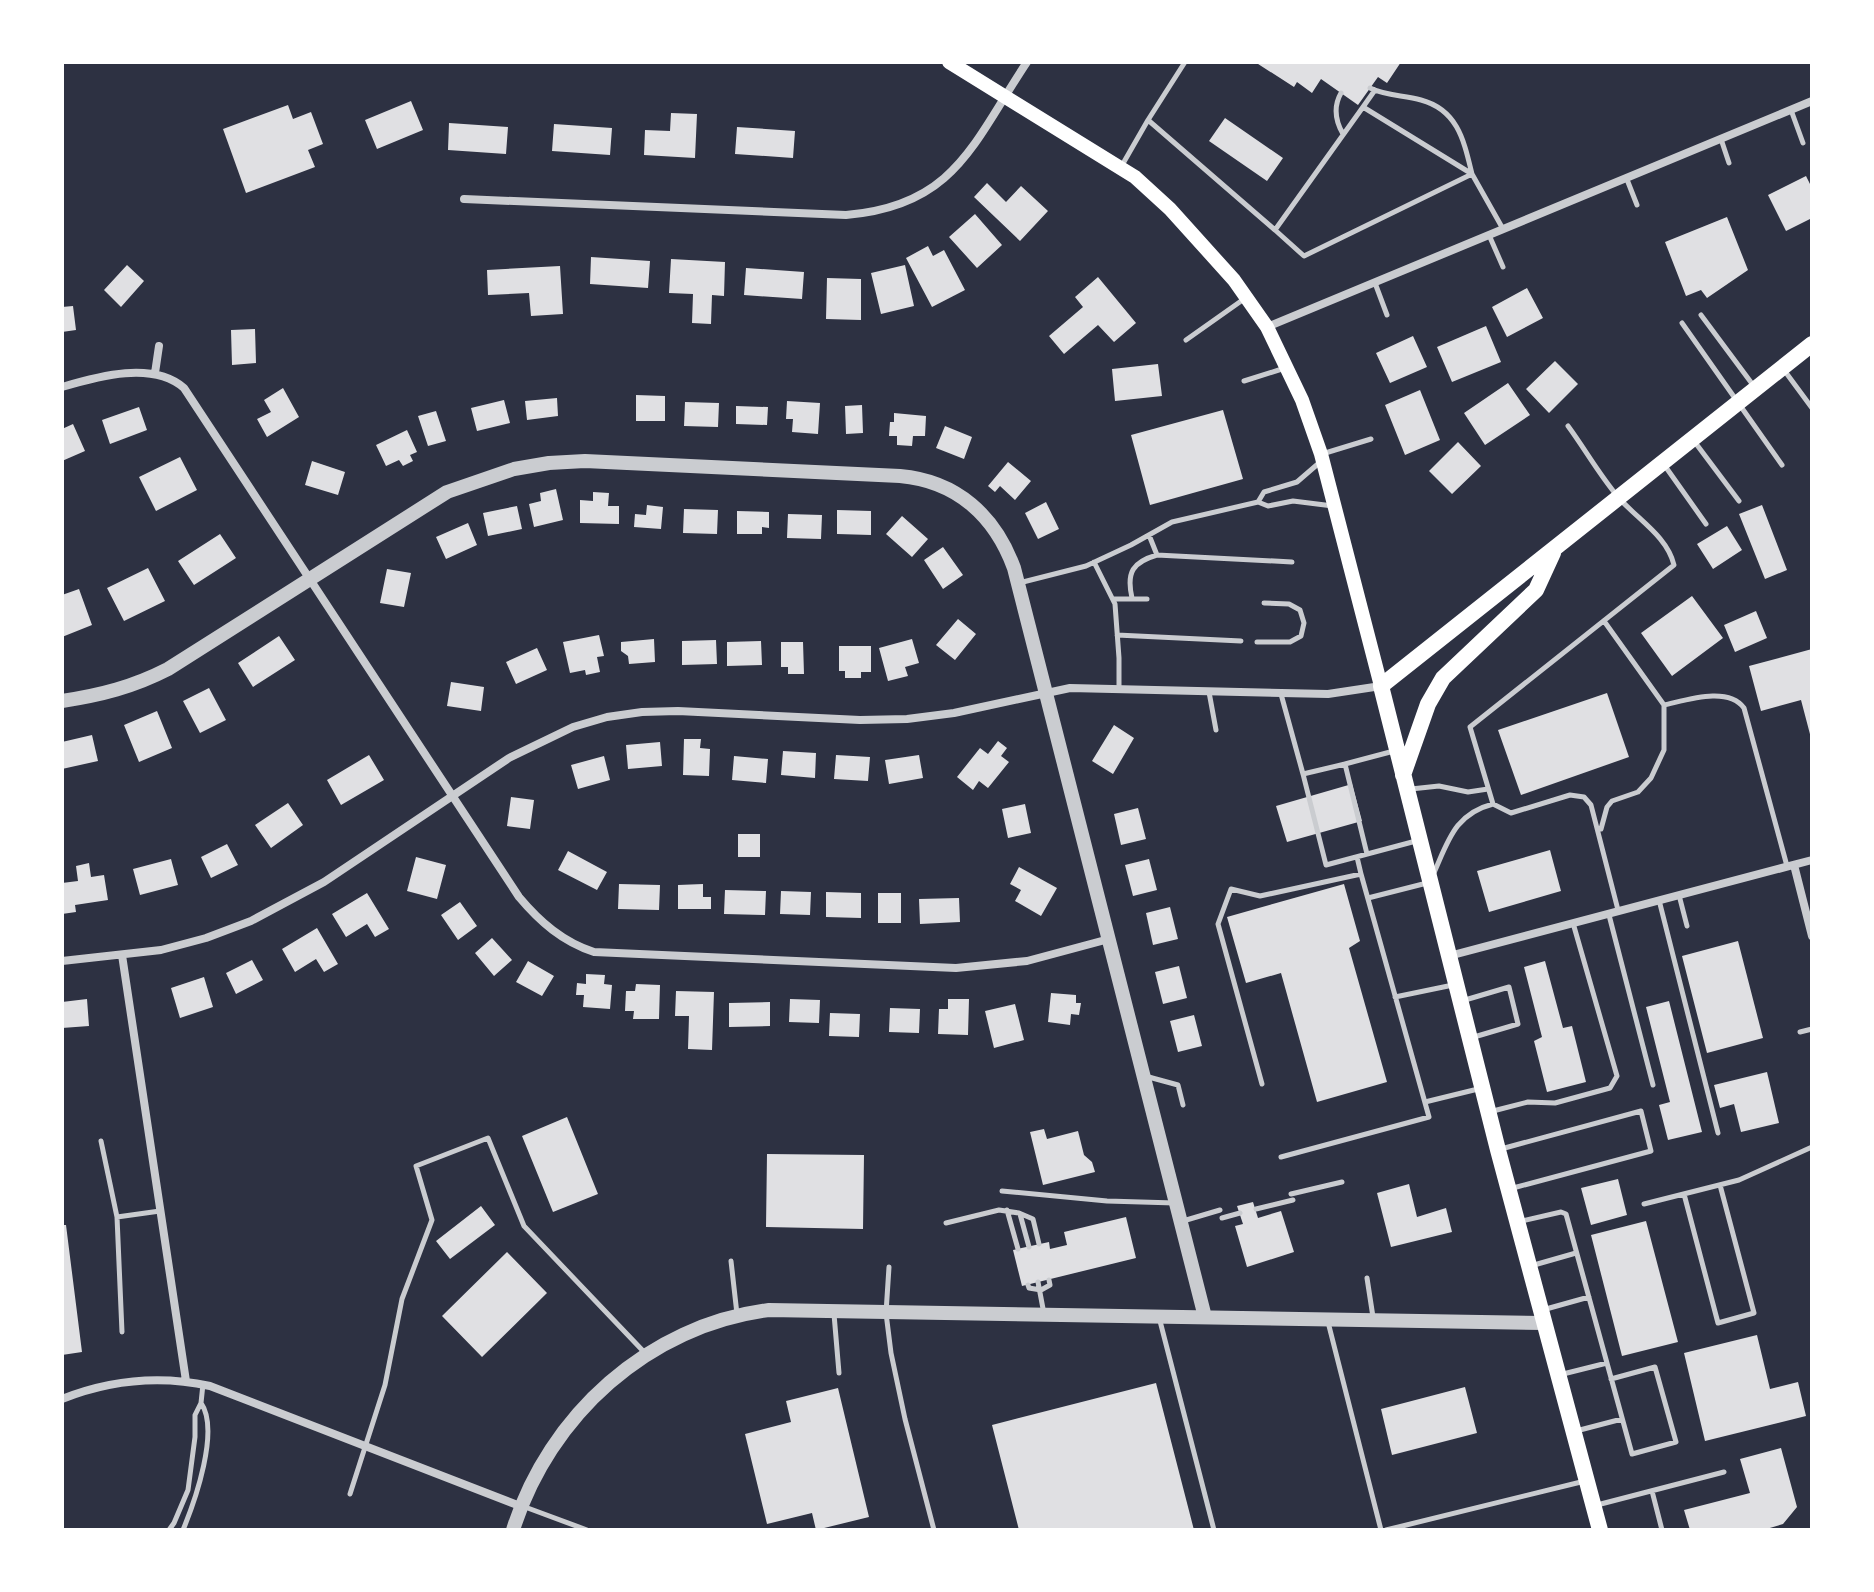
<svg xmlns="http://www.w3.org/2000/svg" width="1874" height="1592" viewBox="0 0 1874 1592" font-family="Roboto,sans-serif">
<rect width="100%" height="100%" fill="#2d3142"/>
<path fill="#e0e0e3" d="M1255,62H1401L1387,83L1378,77L1358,105L1321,79L1312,93L1297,82L1294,87Z
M411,101L423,130L377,149L365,120Z
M288,105L293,119L311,112L323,144L308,150L315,167L246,193L223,129Z
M671,113L697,114L695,158L644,155L645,130L670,131Z
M1225,118L1283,158L1267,181L1209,141Z
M449,123L508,127L506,154L448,150Z
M554,124L612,128L610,155L552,151Z
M737,127L795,131L793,158L735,154Z
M1806,176L1812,188V218L1786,231L1768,195Z
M987,183L1006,202L1021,186L1048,211L1020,241L974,197Z
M975,214L1002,245L977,268L949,237Z
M1727,217L1748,270L1707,298L1701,290L1686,296L1665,242Z
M928,246L933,256L944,250L965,290L932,307L906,258Z
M591,257L650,261L648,288L590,284Z
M671,259L725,262L724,296L712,295L711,324L692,323L693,294L669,293Z
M127,265L144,281L121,307L104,290Z
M905,265L914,306L881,314L871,273Z
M560,266L563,314L531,316L529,293L488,295L487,270Z
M746,268L804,272L802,299L744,295Z
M1098,277L1136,323L1114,342L1098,325L1064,354L1049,336L1083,307L1075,297Z
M827,278L861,279V320L826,319Z
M1527,288L1543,318L1507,337L1492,307Z
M73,306L76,330L62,332V307Z
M1486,326L1501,362L1452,382L1437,347Z
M255,329L256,363L232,365L231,330Z
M1413,336L1427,367L1390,383L1376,353Z
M1555,361L1578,384L1549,413L1526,389Z
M1158,364L1162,396L1115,401L1112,369Z
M1508,383L1530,415L1485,445L1464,413Z
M283,388L299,417L267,437L257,419L271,412L264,400Z
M1420,390L1440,440L1405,455L1385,405Z
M636,395L665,396V421H636Z
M557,398L558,416L527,420L525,401Z
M504,400L510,423L477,431L471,408Z
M787,401L820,403L818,434L792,432L793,419H786Z
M685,402L719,403L718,427L684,426Z
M862,405L863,433L846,434L845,406Z
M736,406L768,407L767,425L736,424Z
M139,407L147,430L110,444L102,420Z
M1223,410L1243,479L1150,505L1131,435Z
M436,411L446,441L428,446L418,416Z
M894,413L926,416L925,436H913L912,446L897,445V436H889L890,422H894Z
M73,424L85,451L62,461V429Z
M945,426L972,437L964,459L936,448Z
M407,430L417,452L410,455L413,461L403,466L399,460L386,466L376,445Z
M1458,442L1481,466L1452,494L1429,471Z
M180,457L197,490L156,511L139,477Z
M312,461L345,472L338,495L305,485Z
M1008,462L1031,481L1015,500L1000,486L995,492L988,486Z
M556,489L563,520L534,527L529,504L541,501L540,493Z
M593,492L609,493L608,506H619V524L580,523V500L593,501Z
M1046,502L1059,529L1038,539L1025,513Z
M647,505L663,507L661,529L634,527L635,514L646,515Z
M1762,505L1787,570L1765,579L1739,514Z
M517,506L522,529L488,536L483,513Z
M684,509L718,510L717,534L683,533Z
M837,510L871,511V535L837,534Z
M737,511L769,512V528L762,527V534H737Z
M788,514L822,515L821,539L787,538Z
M902,516L928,539L912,557L886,534Z
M468,523L477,545L446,559L436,537Z
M1727,526L1742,550L1713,569L1697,544Z
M220,534L236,558L194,585L178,561Z
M943,547L963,575L943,589L924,560Z
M148,568L165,601L124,621L107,588Z
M387,569L411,573L404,607L380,603Z
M79,589L92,625L62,637V595Z
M1692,596L1723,638L1672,676L1641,633Z
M1756,611L1767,638L1735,652L1724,625Z
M958,619L976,634L955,660L936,645Z
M599,635L604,656L597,657L600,672L586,675L585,670L570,673L563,642Z
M279,636L295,660L253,687L238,663Z
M654,639L655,662L629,664L628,656L621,651V642Z
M912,639L919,663L905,667L908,676L888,681L879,648Z
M716,640L717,664L682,665V641Z
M761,641L762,665L727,666V642Z
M781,642H803L804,674H788V667H781Z
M839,646H871V672H861V678H845V671H839Z
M537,648L547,670L516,684L506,662Z
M1812,649V738H1811L1801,700L1761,711L1749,666Z
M451,682L484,687L481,711L447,706Z
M209,688L226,720L200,733L183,701Z
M1607,693L1629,757L1521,795L1498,730Z
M157,711L172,748L139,762L124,725Z
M1114,725L1134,738L1113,774L1092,761Z
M92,735L98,761L62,769V742Z
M684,739H701L700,748L710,749L709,776L683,775Z
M998,741L1007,748L1001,756L1009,762L988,788L979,781L973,790L957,777L980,748L988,754Z
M660,742L662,766L628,769L626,745Z
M783,751L816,753L815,778L781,775Z
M369,755L384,780L341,805L327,780Z
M836,755L870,757L868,781L834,779Z
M919,755L923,778L889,784L885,760Z
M604,756L610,780L578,789L571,765Z
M734,756L768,759L766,783L732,780Z
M1352,784L1362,821L1287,842L1276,806Z
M511,797L534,800L530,829L507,826Z
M288,803L303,825L271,848L255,825Z
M1025,804L1031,833L1008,838L1002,809Z
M1138,808L1146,839L1121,845L1114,814Z
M738,834H760V857H738Z
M227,844L238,865L211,878L201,857Z
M1550,850L1561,891L1489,912L1477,871Z
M568,851L607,872L597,890L558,870Z
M416,857L446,865L437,899L407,891Z
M171,859L178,885L140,895L133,869Z
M1149,859L1157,890L1133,896L1125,865Z
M89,863L91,877L104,875L108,900L75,905L76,912L62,914V883L78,881L76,866Z
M1019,867L1057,888L1041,916L1015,901L1021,890L1010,884Z
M619,884L660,885L659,910L618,909Z
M703,884V897H711V909H678V885Z
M1344,884L1360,941L1349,948L1387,1082L1317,1102L1281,973L1246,983L1227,917Z
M725,890L766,891L765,915L724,914Z
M781,891L811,892L810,915L780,914Z
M826,892L861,893V918L826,917Z
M367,893L389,929L375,937L367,924L346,937L332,914Z
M878,893H901V923H878Z
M959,898L960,922L920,924L919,899Z
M460,902L477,926L458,940L441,915Z
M1170,907L1178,939L1153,945L1146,913Z
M317,928L338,964L324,972L316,959L295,972L282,949Z
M492,938L512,960L494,976L475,953Z
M1738,941L1763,1038L1707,1053L1682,956Z
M252,960L263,980L236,994L226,973Z
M528,961L554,976L542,996L516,982Z
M1545,961L1563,1028L1572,1026L1586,1082L1547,1092L1534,1041L1542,1037L1524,967Z
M1179,966L1187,998L1163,1004L1155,972Z
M586,974L605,975L604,984L612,985L610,1009L583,1007L584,995H576L577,983L586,984Z
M204,977L213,1007L180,1018L171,988Z
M636,984L660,985L659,1019H633L634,1011H625L626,991H635Z
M676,991L714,992L712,1050L688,1049L689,1016H675Z
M1051,993L1076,995V1003H1081L1079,1015L1071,1014L1070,1025L1048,1022Z
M87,999L89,1026L62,1028V1002Z
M790,999L820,1000L819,1023L789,1022Z
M948,999H969L968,1035L938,1034L939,1009H948Z
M1669,1001L1702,1132L1668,1140L1659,1105L1670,1102L1646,1007Z
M770,1002V1026L729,1027V1003Z
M1015,1004L1024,1040L994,1048L985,1011Z
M890,1008L920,1009L919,1033L889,1032Z
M830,1013L860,1014L859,1037L829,1036Z
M1194,1015L1202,1046L1178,1052L1170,1021Z
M1767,1072L1779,1123L1741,1132L1734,1104L1720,1108L1714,1085Z
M567,1117L598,1194L553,1212L522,1136Z
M1044,1129L1047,1139L1078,1131L1084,1155L1092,1162L1095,1172L1043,1185L1030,1132Z
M767,1154L864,1155L863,1229L766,1227Z
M1618,1179L1627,1215L1591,1225L1581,1188Z
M1409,1184L1417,1217L1446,1208L1452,1232L1391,1247L1377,1193Z
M1253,1202L1258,1218L1281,1211L1294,1252L1247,1267L1235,1226L1243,1224L1237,1206Z
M481,1206L495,1225L450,1259L436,1241Z
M1126,1217L1136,1258L1022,1286L1013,1250L1049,1242L1050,1249L1067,1245L1064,1232Z
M1646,1221L1678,1342L1622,1356L1591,1235Z
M62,1225H66L82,1352L62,1355Z
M507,1252L547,1293L482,1357L442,1316Z
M1757,1335L1770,1389L1798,1382L1806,1416L1705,1441L1684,1353Z
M1156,1383L1194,1530H1019L992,1425Z
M1465,1387L1477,1433L1392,1455L1381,1409Z
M838,1388L869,1517L816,1530L812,1513L767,1524L745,1434L791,1422L786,1401Z
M1781,1448L1797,1507L1783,1524L1763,1530H1690L1684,1510L1750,1493L1740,1459Z"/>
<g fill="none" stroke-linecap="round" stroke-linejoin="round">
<path stroke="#caccd0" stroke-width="5" d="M1341,93C1333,107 1335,120 1343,134
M1363,107L1375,90
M1791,110L1803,143
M1148,120L1185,62
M1721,139L1729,163
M1121,167L1148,120L1275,230L1363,107L1472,174L1503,229
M1626,177L1637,205
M1275,230L1304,256L1472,174C1464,141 1458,110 1421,100C1404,95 1386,96 1370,88
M1489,235L1503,267
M1375,283L1387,315
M1701,315L1753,385
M1682,323L1782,465
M1186,340L1244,299
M1784,370L1812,408
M1244,381L1285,368
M1568,426C1585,449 1600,476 1619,498C1637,519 1667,536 1674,565L1470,727L1493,804L1511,813L1570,795L1584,797L1591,805L1618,910
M1694,441L1739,501
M1322,454L1371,439
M1665,466L1706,524
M1258,502L1264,492L1297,482L1319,463
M1149,535L1157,555
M1094,562L1115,604L1119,658V689
M1019,583L1086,566L1131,545L1172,522L1258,502L1268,506L1293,501L1333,506
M1132,598C1126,572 1133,562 1157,555L1292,562
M1113,599H1147
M1117,635L1241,641
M1257,642H1290L1301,636L1304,623L1300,610L1289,604L1264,603
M1209,692L1216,730
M1281,694L1303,774
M1664,705C1687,700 1728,686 1744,708L1787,866
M1345,764L1394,751
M1411,789L1439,786L1468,792L1488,789
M1601,829L1607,807L1612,801L1638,792L1651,778L1664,750V705L1604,621
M1367,854L1345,764L1303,774L1326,865L1416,841
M1357,857L1361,874
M1433,875C1448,842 1454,814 1493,804
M1679,895L1687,926
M1368,898L1427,883
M1659,900L1718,1133
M1609,915L1653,1085
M1395,997L1453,985
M1465,1000L1509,987L1518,1024L1474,1037
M1800,1032L1812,1029
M1145,1076L1178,1085L1183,1105
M1262,1084L1218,924L1231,889L1260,896L1361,874L1429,1117L1281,1157
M1425,1102L1478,1089
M1493,1111L1528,1102L1555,1103L1610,1088L1617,1076L1573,923
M101,1141L117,1217L122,1332
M1501,1149L1641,1111L1651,1151L1513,1188
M1002,1191L1107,1201L1175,1203
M1291,1194L1342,1182
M1684,1194L1718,1323L1754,1313L1720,1185
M1644,1204L1739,1180L1812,1147
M1256,1209L1293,1200
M1007,1210L1018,1249
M1020,1214L1029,1247
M117,1217L160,1211
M1222,1218L1240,1213
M1183,1221L1220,1210
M1522,1221L1561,1212L1566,1214L1632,1454L1676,1442L1655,1367L1611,1379
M946,1223L999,1210L1019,1213L1033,1219L1039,1244
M731,1261L737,1314
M1534,1265L1576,1253
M889,1267L886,1313L891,1353L905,1419L934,1530
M1367,1278L1373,1317
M1038,1282L1044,1314
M1028,1285L1029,1288L1041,1290L1050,1285L1049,1280
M1546,1309L1589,1297
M834,1314L839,1373
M1159,1317L1214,1530
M1328,1322L1381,1530
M1563,1374L1607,1363
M1576,1431L1622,1419
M1652,1491L1662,1530
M350,1494L385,1385L402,1299L432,1220L416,1166L488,1138L524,1226L645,1353
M1597,1505L1724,1472
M525,1507L587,1530
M169,1530L174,1523L188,1490L195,1437V1415L201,1403L203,1384
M183,1530C195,1501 220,1430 201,1403
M1386,1530L1585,1481"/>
<path stroke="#caccd0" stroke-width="8" d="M464,199L846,215C955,206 973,143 1027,62
M1267,327L1812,101
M155,373L159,346
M62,387C99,376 153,361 184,388L519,897C540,922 563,942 594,952L956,968L1027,961L1109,939
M1794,865L1812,936
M122,955L186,1381
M1449,956L1812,860
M62,961L161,950L206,938L251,921L324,882L509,758L573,727L607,717L642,712L678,711L860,720L907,719L954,713L1070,688L1328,694L1381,686
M62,1399C110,1380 159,1375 210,1386L520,1506"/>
<path stroke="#caccd0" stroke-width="14" d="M62,701C101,695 133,687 168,669L447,492L514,469L549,463L585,461L900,476C957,481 995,516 1014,568L1205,1317
M513,1530C549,1415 649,1325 769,1310L1544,1323"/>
<path stroke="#fff" stroke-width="14" d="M949,62L1135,177L1170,209L1234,280L1267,327L1302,400L1321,454L1381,686"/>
<path stroke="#fff" stroke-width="16" d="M1403,775L1428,704L1443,678L1536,590L1553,553
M1600,1530L1498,1150L1381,686L1812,344"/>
</g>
<rect width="1874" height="1592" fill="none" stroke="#ffffff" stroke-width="128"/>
</svg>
